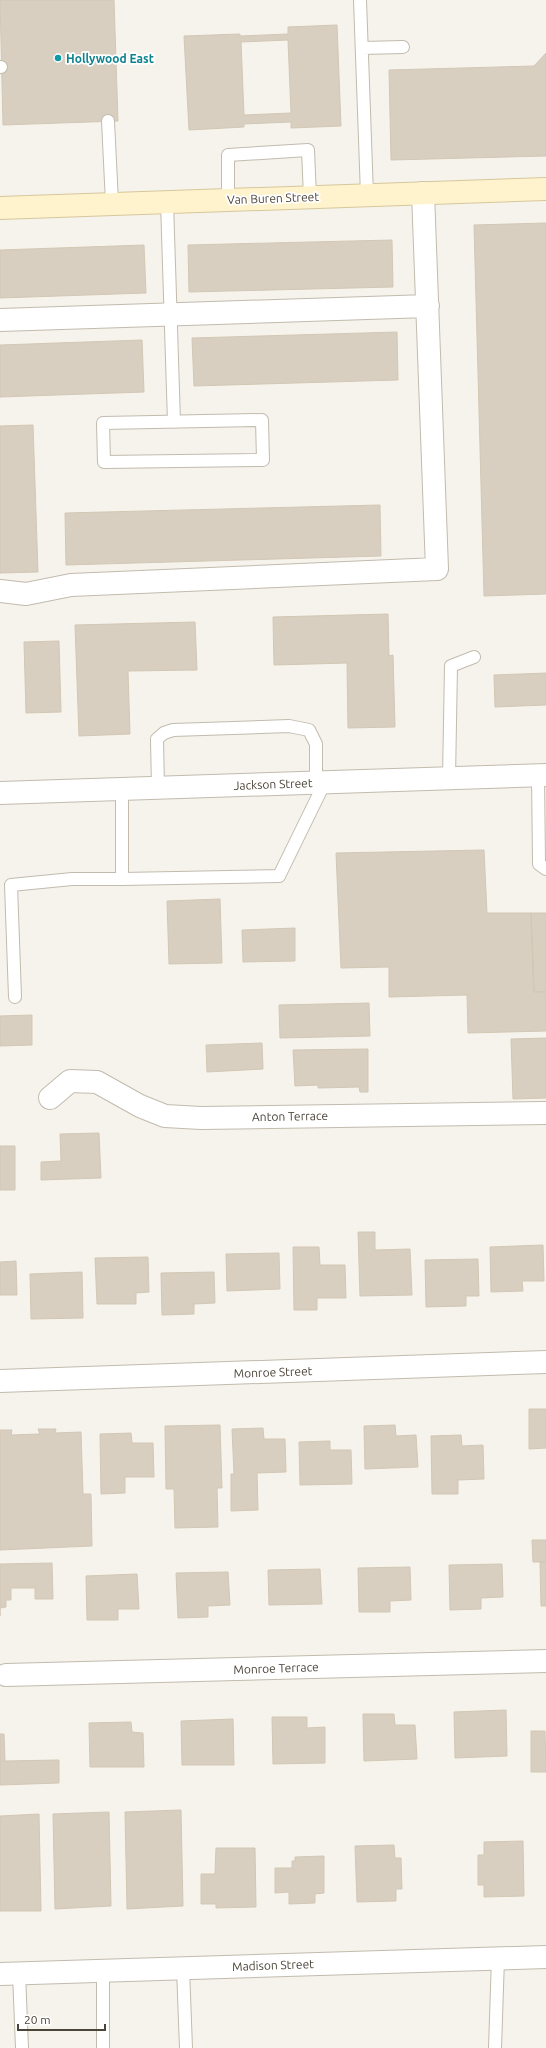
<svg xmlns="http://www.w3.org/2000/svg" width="546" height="2048" viewBox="0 0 546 2048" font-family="Ubuntu,sans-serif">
<rect width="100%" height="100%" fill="#f6f3ec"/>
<path fill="#d8cfc1" stroke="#d3c7b4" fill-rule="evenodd" d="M0,0H114L118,121L3,125Z
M337,25L341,126L291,128V122L244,124V127L189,130L184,36L240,34V36L288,34V27ZM288,40L291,113L244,115L241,42Z
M546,53V156L391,160L389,70L534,66Z
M546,223V594L484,596L474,225Z
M392,240L393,287L189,292L188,245Z
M144,245L146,293L0,298V250Z
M397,332L398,380L194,386L192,338Z
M142,340L144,392L0,397V345Z
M33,425L38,572L0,573V426Z
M380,505L381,556L66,565L65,513Z
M388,614L389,656L393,655L395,727L348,728L347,663L274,665L273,617Z
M195,622L197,670L128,671L130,734L79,736L75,625Z
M59,641L61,712L26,713L24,642Z
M546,673V705L495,707L494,675Z
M484,850L487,913H531L534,992H546V1031L468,1033L467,995L389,997V967L341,968L336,853Z
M220,899L222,963L169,964L167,901Z
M531,913H546V992H534Z
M295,928V961L243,962L242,930Z
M369,1003L370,1036L280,1038L279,1005Z
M32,1015V1045L0,1046V1016Z
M546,1038V1098L513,1099L511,1039Z
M262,1043L263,1069L207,1072L206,1045Z
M368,1049V1092H360L359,1087L318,1088V1085L295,1086L293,1050Z
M99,1133L101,1178L41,1180V1162L61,1161L60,1134Z
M0,1146H15V1190H0Z
M358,1232H375V1250L410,1249L412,1295L360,1296Z
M543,1245L544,1281H522L523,1291L491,1292L490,1247Z
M293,1247H319L320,1265H345L346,1298H317V1310H294Z
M279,1253L280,1289L227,1291L226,1254Z
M148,1257L149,1292L136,1293V1304H97L95,1258Z
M478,1259L479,1296H466V1306L426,1307L425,1260Z
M16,1261L17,1295H0V1262Z
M82,1272L83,1318L31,1319L30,1274Z
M214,1272L215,1303L194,1304V1314L162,1315L161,1273Z
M529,1409H546V1448L529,1449Z
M220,1425L222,1488H217L218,1527L175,1528L174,1489H166L165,1426Z
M395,1425L396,1436L416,1435L418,1467L365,1469L364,1426Z
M263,1428L264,1439H285L286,1472L257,1473L258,1510L231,1511V1474H234L232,1429Z
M38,1429H56L55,1433L81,1432L83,1494H91L92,1546L0,1550V1430H12L11,1435L40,1434Z
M131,1433L132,1443H153L154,1477H125V1493L101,1494L100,1434Z
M461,1435L462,1446L483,1445L484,1479L458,1480V1494H432L431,1436Z
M330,1441V1450H351L352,1484L300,1485L299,1442Z
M532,1540H546V1562H533Z
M540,1562H546V1606H541Z
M52,1563L53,1599H35V1588H11V1600H6V1607L0,1608V1616V1564Z
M502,1564L503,1597L481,1598V1609L450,1610L449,1565Z
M410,1567L411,1600L390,1601V1612H359L358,1568Z
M320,1569L322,1604L269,1605L268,1570Z
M228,1572L230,1605L208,1606V1617L178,1618L176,1573Z
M137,1574L139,1609H118V1620H87L86,1576Z
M506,1710L507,1756L455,1758L454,1712Z
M363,1714H394L395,1725H415L417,1759L364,1761Z
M272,1717H307V1728L325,1727V1763L273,1764Z
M233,1719L234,1765H182L181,1721Z
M131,1722L132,1732L143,1733L144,1767H90L89,1723Z
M531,1731H545L546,1772H531Z
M0,1734H4L5,1761L59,1760V1783L0,1785Z
M181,1810L183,1906L127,1909L125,1812Z
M109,1812L111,1906L55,1909L53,1814Z
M39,1814L41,1911H0V1816Z
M523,1841L524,1896L484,1897V1885H478V1855H484V1842Z
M394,1845L395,1858H401L402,1889H396V1901L357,1902L355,1846Z
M216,1848H255L256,1907L216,1908V1904H201V1874H215Z
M324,1856V1893L315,1894V1903L289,1904V1892L275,1893V1868H292V1861H295V1857Z"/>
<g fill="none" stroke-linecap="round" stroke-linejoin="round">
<defs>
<path id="service" d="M360,0L367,195
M362,48L403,47
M0,67H1
M108,121L112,203
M228,200V155L308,150L310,197
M167,202L174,422
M262,420L263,460L104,462L103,423Z
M538,775L539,864L546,869
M449,778L451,666L474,657
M158,788L157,739L164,733L173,730L289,726L309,730L316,744V783
M122,789V879L279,876L325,782
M15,997L11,885L72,879H122
M183,1968L186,2048
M103,1970V2048
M19,1973L22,2048
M495,2048L498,1958"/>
<path id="minor" d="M0,320L428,306
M0,591L26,594L71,585L437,569L423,193
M0,793L546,775
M50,1098L70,1081L97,1082L140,1106L165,1116L201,1118L546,1113
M0,1381L546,1362
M6,1675L546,1661
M0,1974L546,1957"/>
<path id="secondary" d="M0,208L546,189"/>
</defs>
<use href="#service" stroke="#c2bbae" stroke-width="14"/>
<use href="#minor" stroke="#c2bbae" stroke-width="24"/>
<use href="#secondary" stroke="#d6c79b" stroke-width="24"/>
<use href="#service" stroke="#fff" stroke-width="12"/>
<use href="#minor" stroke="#fff" stroke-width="22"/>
<use href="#secondary" stroke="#fff3cd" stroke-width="22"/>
</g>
<circle fill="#0f9aa8" stroke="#fff" stroke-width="1.5" cx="58" cy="58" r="4"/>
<g text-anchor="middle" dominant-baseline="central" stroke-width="3.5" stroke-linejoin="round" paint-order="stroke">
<g font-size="12" font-weight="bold" fill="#0d838f" stroke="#fff" text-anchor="start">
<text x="66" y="58">Hollywood East</text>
</g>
<g font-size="12" fill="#4b4439" stroke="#fff">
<text transform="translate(273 198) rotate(-2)">Van Buren Street</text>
<text transform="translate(273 784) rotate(-2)">Jackson Street</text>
<text transform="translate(290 1116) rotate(-1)">Anton Terrace</text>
<text transform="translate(273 1372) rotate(-2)">Monroe Street</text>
<text transform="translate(276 1668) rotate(-2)">Monroe Terrace</text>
<text transform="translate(273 1965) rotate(-2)">Madison Street</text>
</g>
</g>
<path d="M18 2024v6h87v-6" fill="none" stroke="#4b4439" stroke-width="2"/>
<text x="24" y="2024" font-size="12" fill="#4b4439" stroke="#ffffff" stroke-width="3" paint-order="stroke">20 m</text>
</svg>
